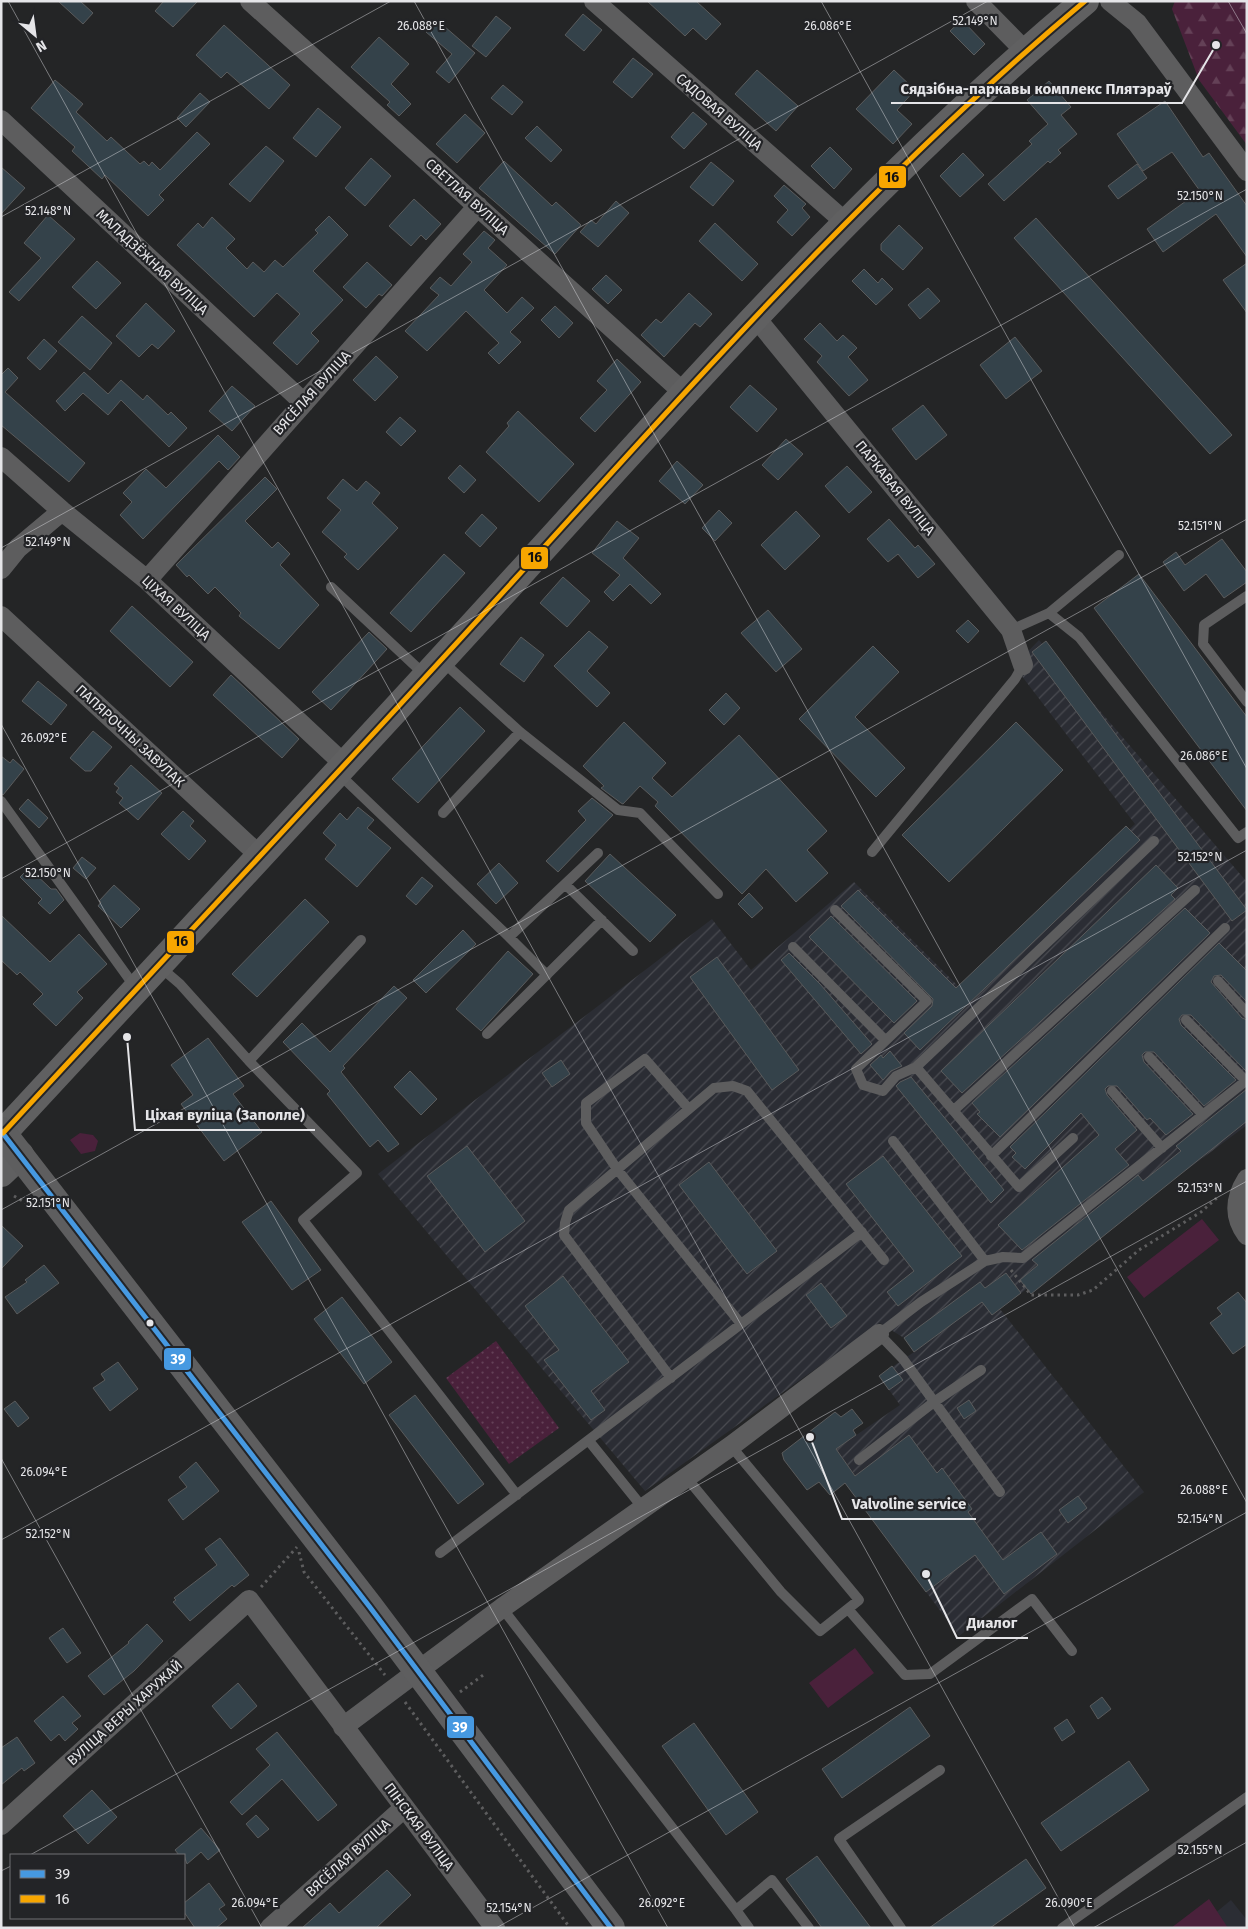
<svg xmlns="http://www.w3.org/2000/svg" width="1248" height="1929" viewBox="0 0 1248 1929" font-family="'Fira Sans',sans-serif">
<defs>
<pattern id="industrial-furrows" width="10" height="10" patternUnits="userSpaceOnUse" patternTransform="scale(1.25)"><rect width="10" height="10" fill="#2b2d34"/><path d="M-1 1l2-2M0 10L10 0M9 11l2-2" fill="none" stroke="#4a4b51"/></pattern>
<pattern id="forest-firs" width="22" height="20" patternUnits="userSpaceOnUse" patternTransform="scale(1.25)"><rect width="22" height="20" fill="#4a213b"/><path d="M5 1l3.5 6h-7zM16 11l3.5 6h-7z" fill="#644157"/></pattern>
<pattern id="park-dots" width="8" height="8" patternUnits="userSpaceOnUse" patternTransform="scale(1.25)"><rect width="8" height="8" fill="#4a213b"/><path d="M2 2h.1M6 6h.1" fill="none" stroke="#644157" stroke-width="1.8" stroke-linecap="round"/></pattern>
</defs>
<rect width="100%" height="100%" fill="#242526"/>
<path fill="#2b2d34" d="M1231,1900L1247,1920V1928H1197Z"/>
<path fill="url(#industrial-furrows)" d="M1039,640L1247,882V1125L1000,1309L1144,1492L959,1636L845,1483L855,1475L836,1449L900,1405L879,1376L914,1352L904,1338L880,1323L645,1491L378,1174L712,919L751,970L854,882L960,988L1135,824L1014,666Z"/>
<path fill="#4a213b" d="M80,1133L93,1135L98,1141L95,1151L81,1154L70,1140Z
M1202,1219L1219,1240L1144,1298L1127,1277Z
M855,1648L874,1673L828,1708L809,1683Z
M1209,1899L1228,1928H1171Z"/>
<path fill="url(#forest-firs)" d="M1175,1H1247V145L1199,80L1172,9Z"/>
<path fill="url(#park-dots)" d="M496,1341L559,1428L509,1464L446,1378Z"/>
<path fill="#34424a" stroke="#5a5b5c" d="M58,1H80L93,13L83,24Z
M164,1H198L173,27L155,11Z
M647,1H696L721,24L706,40L693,28L685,36Z
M583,14L602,30L584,51L565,35Z
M496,16L511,28L486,57L472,46Z
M437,20L475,53L449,83L436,72L452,54L426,32Z
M962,20L985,44L974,55L950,31Z
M224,25L290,85L269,109L227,72L221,78L196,55Z
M379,37L409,64L391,84L411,104L399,116L387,105L390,102L351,67Z
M633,58L653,74L632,98L613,82Z
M757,70L798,106L776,131L735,94Z
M894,70L915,90L897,110L912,124L893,144L856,109Z
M55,80L83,104L76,112L107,141L111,137L140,164L144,161L149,166L152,162L160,170L197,132L210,144L159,195L164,200L148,216L105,175L102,179L72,151L75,147L31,108Z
M1049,81L1071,107L1061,115L1077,134L1058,150L1061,153L1050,163L1048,161L1004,201L988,184L1032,144L1029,141L1048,124L1027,100Z
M503,85L523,102L512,115L491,98Z
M200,93L210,102L186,127L177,118Z
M1165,101L1203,157L1209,153L1247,206V257L1216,214L1163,252L1147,229L1200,191L1172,152L1143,171L1117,134Z
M318,108L341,127L316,157L293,138Z
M693,112L707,124L684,149L671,137Z
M465,114L485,133L457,163L436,144Z
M537,126L562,150L551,162L525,138Z
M266,146L284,161L250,202L229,184Z
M830,147L852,169L834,189L811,166Z
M963,153L984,175L960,197L940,176Z
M371,158L391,176L365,206L345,188Z
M504,161L552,206L556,202L581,225L555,254L479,188Z
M711,162L734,181L713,206L690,187Z
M1137,164L1147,178L1118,199L1108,186Z
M1,167L25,188L1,214Z
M784,185L806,204L802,208L810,217L792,236L777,222L788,210L774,196Z
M414,199L441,224L426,240L421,235L411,246L389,226Z
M616,201L629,213L598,247L580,232L591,220L596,224Z
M48,215L75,239L19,301L9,292L41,258L24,243Z
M329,216L348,235L313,271L343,300L311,333L319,341L297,365L273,343L300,314L277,293L254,317L177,245L198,223L203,228L212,217L235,239L226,248L247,269L253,262L264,272L275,260L283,267L318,233L315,230Z
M1036,218L1232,435L1210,454L1014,238Z
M715,223L758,264L742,281L699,241Z
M899,225L923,248L903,270L881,250V244Z
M484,231L495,240L488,248L507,265L484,290L507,313L522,297L534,308L510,332L521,342L499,364L488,353L499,343L466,311L427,351L405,331L439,295L430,288L440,277L451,286L472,262L463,254Z
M97,261L121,283L96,309L72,287Z
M367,262L392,285L382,296L379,294L366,308L343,287Z
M1247,263V313L1223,280Z
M864,269L878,283L882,278L893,289L876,305L852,281Z
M606,275L622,290L608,304L592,289Z
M928,288L940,301L920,319L908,305Z
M689,293L712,314L700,327L695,323L664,357L641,335L656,319L661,323Z
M146,303L175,331L158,349L152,344L139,357L116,336Z
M555,306L573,323L559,338L541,320Z
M82,316L112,343L90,370L58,342Z
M820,323L837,341L843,335L857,348L848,357L868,380L849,396L817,362L822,356L804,339Z
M1015,337L1042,371L1006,399L980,365Z
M44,339L57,351L40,370L27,358Z
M376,356L398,377L375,401L353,380Z
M617,359L641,382L595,432L580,418L607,390L597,381Z
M8,368L18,378L5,392L85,463L69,482L1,425V375Z
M84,372L108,394L121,380L143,400L147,395L168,415L171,412L187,428L169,447L121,400L108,415L83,393L65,411L56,401Z
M750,385L777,409L757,432L730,407Z
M232,386L255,406L232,431L209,411Z
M923,405L947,435L916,460L892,429Z
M518,411L574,464L539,502L486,452L509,426L507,423Z
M400,417L416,431L401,446L386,432Z
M218,435L240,457L228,470L219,461L143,539L120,515L132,502L123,493L146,469L166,488Z
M786,439L803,454L778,480L762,465Z
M677,461L703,485L685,504L659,481Z
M460,465L476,480L464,493L448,478Z
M847,466L872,492L849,513L825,486Z
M265,477L277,489L245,521L272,548L278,542L290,554L280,565L319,605L279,649L239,616L241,613L215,587L208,594L189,575L187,577L176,565Z
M343,479L357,491L366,481L380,493L372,503L398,528L358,570L344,557L347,554L322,532L341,510L327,498Z
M719,510L732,523L715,541L702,528Z
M796,511L820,536L785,570L761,545Z
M482,514L497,528L480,547L465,533Z
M889,519L915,548L918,545L935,564L918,578L898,554L888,562L867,539Z
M617,521L639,538L623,558L661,594L651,604L630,584L613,601L604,592L620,575L592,553Z
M1222,539L1247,572V582L1224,598L1206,574L1184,591L1163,562L1176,552L1185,565Z
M444,554L465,573L411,632L390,613Z
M1139,574L1247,717V811L1094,608Z
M563,577L590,601L567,627L540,603Z
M132,606L193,662L170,687L110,631Z
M768,610L802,649L776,672L741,633Z
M968,620L979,631L968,643L956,631Z
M589,631L608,647L587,671L610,693L597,707L554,666Z
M369,632L387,649L331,710L312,692Z
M521,637L544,655L524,682L500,664Z
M1046,641L1247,910L1232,921L1032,652Z
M873,646L899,672L855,717L905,768L876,797L799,719Z
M231,675L299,739L282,758L213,695Z
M38,681L67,705L51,725L22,701Z
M726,693L740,708L724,725L709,710Z
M460,707L485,731L418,803L392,779Z
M624,722L666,763L652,778L672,797L739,735L827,831L807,850L828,873L796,902L766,869L742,894L655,806L658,802L640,786L623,804L621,803L601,788L604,786L583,766Z
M1016,722L1063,770L949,882L902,835Z
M93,731L112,747L91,771H85L70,758Z
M1,756L10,763L13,759L24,769L3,795L1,794Z
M131,765L162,793L138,820L119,803L123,798L116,792L119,788L114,784Z
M592,798L613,815L558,872L546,861L586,820L578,811Z
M28,799L48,818L39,828L19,809Z
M358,807L374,820L367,828L391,848L357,887L325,859L336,845L323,833L340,813L347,820Z
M183,811L194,821L190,826L206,841L189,860L161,834Z
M1126,826L1140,840L920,1050L904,1033L932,1006L933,999L841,906L858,890L956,988Z
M610,854L676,915L650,942L585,881Z
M82,857L96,868L86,879L73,868Z
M499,863L518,883L496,904L477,884Z
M1156,865L1178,888L1171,895L1175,899L962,1093L941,1071Z
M29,868L51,889H56L64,900L50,914L38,903L42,899L20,877Z
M422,877L433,886L416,905L406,896Z
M114,885L140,909L121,928L98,906L101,902L99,901Z
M749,893L763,908L752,918L738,904Z
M305,899L329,922L257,997L232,974Z
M1185,908L1210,933L1000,1137L977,1114L980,1112L972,1103Z
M1,915L50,962L79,934L107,964L77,992L83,998L56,1026L33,1004L43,994L20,972L17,975L1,960Z
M831,916L917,1001L894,1023L809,937Z
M463,930L476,944L426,993L413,980Z
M1219,943L1247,971V1002L1221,975L1214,976L1211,982L1242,1018L1247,1020V1072L1191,1015H1182L1179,1019L1181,1025L1236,1080L1204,1106L1154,1052H1145L1142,1055L1144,1062L1193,1114L1166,1135L1150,1118L1147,1120L1117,1086H1108L1105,1089L1107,1095L1137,1130L1115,1149L1129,1165L1022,1250L998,1225L1099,1135L1081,1113L1025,1169L1012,1157L1016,1153L1010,1147Z
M508,951L533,974L481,1031L456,1009Z
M789,953L820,984L872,1044L861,1054L781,960Z
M717,957L799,1070L772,1090L690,977Z
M394,986L407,998L343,1066L345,1068L341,1072L399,1144L388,1152L378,1140L370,1147L327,1094L330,1091L283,1042L302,1023L330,1052Z
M208,1038L244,1086L233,1094L262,1132L224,1161L181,1104L193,1095L171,1065Z
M890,1051L902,1066L891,1071L883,1080L870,1065L881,1055L883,1058Z
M561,1060L570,1074L552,1087L542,1073Z
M410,1071L437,1099L421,1115L394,1087Z
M911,1077L1004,1190L991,1203L896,1086L900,1082Z
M1247,1089V1121L1031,1294L1020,1280L1038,1265L1032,1260L1138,1175L1143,1181L1181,1151L1176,1146Z
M467,1146L525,1221L485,1252L427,1176Z
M883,1156L962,1256L898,1306L887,1292L914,1271L846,1184Z
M709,1162L777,1251L747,1274L679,1185Z
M271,1201L321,1270L292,1290L242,1222Z
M1,1225L23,1246L1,1269Z
M44,1265L59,1283L17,1314L5,1297L27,1282L25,1280Z
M1006,1273L1021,1293L992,1315L982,1302L914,1352L904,1338L980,1282L985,1288Z
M563,1276L629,1362L591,1391L605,1410L591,1420L544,1360L559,1350L525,1306Z
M821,1283L847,1316L831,1328L806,1295Z
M1238,1292L1247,1303V1344L1233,1354L1210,1323L1222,1314L1217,1308Z
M342,1297L392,1362L364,1384L314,1319Z
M118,1362L138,1389L110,1411L93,1388L105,1380L101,1374Z
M892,1366L903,1380L889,1390L879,1376Z
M415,1395L484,1484L458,1504L389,1415Z
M969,1400L976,1411L964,1419L957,1408Z
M15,1401L29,1418L18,1427L4,1409Z
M852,1409L863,1423L853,1430L856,1435L836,1449L855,1476L909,1435L937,1473L942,1468L972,1509L968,1512L1003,1560L1041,1532L1057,1554L1004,1594L975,1555L926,1592L845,1483L830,1495L819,1482L807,1490L784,1460L782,1453L835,1412L841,1417Z
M196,1462L219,1491L183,1520L168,1500L187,1487L179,1477Z
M1078,1496L1087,1508L1068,1523L1059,1510Z
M220,1538L249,1575L234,1587L232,1585L190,1621L173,1602L176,1600L174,1598L217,1565L205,1549Z
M147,1624L163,1641L134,1671L104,1695L88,1676L129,1643L128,1642Z
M63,1628L81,1653L67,1663L49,1638Z
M238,1683L257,1706L231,1729L212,1706Z
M63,1696L81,1716L72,1723L78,1729L65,1741L59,1734L51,1741L34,1721Z
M1102,1697L1111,1709L1098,1719L1090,1706Z
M910,1707L930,1736L842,1798L822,1769Z
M1067,1719L1075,1732L1062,1741L1054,1728Z
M694,1723L758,1812L726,1835L662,1746Z
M277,1732L337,1805L318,1821L282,1779L242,1815L230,1802L270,1765L256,1749Z
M17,1737L35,1763L24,1771L22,1768L1,1785V1748Z
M1129,1761L1149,1790L1061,1851L1041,1823Z
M92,1790L117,1817L88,1844L63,1816Z
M256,1815L269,1829L258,1838L246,1824Z
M201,1828L220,1850L208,1860L201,1852L187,1864L184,1855H179L175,1850Z
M817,1856L871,1928H822L786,1879Z
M1026,1859L1046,1888L990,1928H929Z
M387,1870L411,1895L376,1928H302L330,1903L339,1913Z
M209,1883L225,1905L219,1909L227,1919L216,1928H195L184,1912V1903Z"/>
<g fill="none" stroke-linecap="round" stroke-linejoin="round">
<path stroke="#5d5d5e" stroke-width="3" stroke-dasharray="2.5 4" stroke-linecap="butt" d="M14,1196L28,1204
M1011,1270L1031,1295H1078L1093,1290L1139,1250L1201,1212L1219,1196
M299,1552L304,1572L385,1675
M261,1587L297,1547
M460,1692L486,1673
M405,1702L570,1928"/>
<path stroke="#5d5d5e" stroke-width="10" d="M331,587L426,676
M1247,596L1204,625L1203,644L1247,702
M1049,613L1079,637L1238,838L1247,832
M1011,630L1049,613L1119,555
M442,661L520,732L618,810L640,813L718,894
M338,773L509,937L598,853
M1,801L135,987
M443,813L520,732
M872,852L1015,679L1023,665
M565,884L633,951
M835,910L927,1001L856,1069L863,1085L883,1091L896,1076L916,1067
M509,937L547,975
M793,947L885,1040
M159,966L180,984L249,1061L357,1173L303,1220L517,1495
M1218,981L1247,1013
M1186,1020L1246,1081
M487,1034L602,920
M1149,1057L1203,1115
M249,1061L361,940
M1112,1091L1162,1148
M689,1109L645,1059L586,1103V1123L617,1169L741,1324
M954,1110L1195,890
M1073,1138L1019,1187L916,1067L1154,841
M893,1141L985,1261
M991,1156L1225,928
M671,1378L564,1235L565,1223L569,1210L714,1088L733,1086L747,1091L884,1260
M589,1441L643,1508
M859,1460L934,1402L981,1370
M686,1477L781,1592L820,1631L859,1600L731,1446
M1000,1492L903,1359L879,1334L921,1302L985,1261L1003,1257L1023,1258L1247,1080
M440,1553L862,1232
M502,1608L736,1910L772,1880L809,1928
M848,1609L905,1675L930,1674L1032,1599L1072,1651
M736,1910L749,1928
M901,1928L839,1839L940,1770
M1062,1928L1247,1797"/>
<path stroke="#5d5d5e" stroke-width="20" d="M250,1L684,393
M594,1L845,222
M976,1L1025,51
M1110,1L1137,23L1247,171
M1,120L304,403
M756,318L1011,630L1023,665
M1,457L62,511L147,580L345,765
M1,569L18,548L62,511
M147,580L478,206
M1,616L260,856
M1247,1179C1235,1198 1233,1216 1247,1235
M343,1727L502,1608L731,1446L879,1334
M1,1825L249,1600L495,1928
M270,1928L404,1808"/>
<path stroke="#606061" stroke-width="28" d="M3,1133C174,948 347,764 516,578C698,378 878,174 1085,1
M1,1173L20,1155"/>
<path stroke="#5e5e5f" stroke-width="28" d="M1,1131L369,1606L611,1928"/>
<defs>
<path id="bus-1" d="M1,1131L369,1606L611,1928"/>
<path id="bus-2" d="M3,1133C174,948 347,764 516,578C698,378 878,174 1085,1"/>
</defs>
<use href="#bus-1" stroke="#232427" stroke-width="9"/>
<use href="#bus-2" stroke="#232427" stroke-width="9"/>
<use href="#bus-1" stroke="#4699e1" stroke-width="5"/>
<use href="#bus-2" stroke="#f7a600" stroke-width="5"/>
</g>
<path fill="none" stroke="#e5e5e8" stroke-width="1" stroke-opacity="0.45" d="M8,1L1075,1928M414,1L1247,1503M821,1L1247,769M1228,1L1247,34M1,217L391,1M1,548L988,1M1,724L668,1928M1,879L1247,189M1,1210L1247,519M1,1458L262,1928M1,1540L1247,850M30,1855L1247,1181M1,1871L11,1866M496,1928L1247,1512M1093,1928L1247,1842"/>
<circle fill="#e5e5e8" stroke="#232427" stroke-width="2" cx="150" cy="1323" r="4.5"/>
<g text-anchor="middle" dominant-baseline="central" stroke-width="4.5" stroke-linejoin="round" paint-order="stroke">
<g font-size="14" fill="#e5e5e8" stroke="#232427">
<text transform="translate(719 112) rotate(41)">САДОВАЯ ВУЛІЦА</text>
<text transform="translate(467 197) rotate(42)">СВЕТЛАЯ ВУЛІЦА</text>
<text transform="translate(152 262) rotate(43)">МАЛАДЗЁЖНАЯ ВУЛІЦА</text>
<text transform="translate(312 393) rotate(-48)">ВЯСЁЛАЯ ВУЛІЦА</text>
<text transform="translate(895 488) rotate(51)">ПАРКАВАЯ ВУЛІЦА</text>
<text transform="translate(176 608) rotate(43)">ЦІХАЯ ВУЛІЦА</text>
<text transform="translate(130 736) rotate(43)">ПАПЯРОЧНЫ ЗАВУЛАК</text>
<text transform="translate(125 1713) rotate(-42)">ВУЛІЦА ВЕРЫ ХАРУЖАЙ</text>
<text transform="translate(419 1827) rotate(53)">ПІНСКАЯ ВУЛІЦА</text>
<text transform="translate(348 1858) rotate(-42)">ВЯСЁЛАЯ ВУЛІЦА</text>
</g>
</g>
<g font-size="12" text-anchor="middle" fill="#e5e5e8" stroke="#232427" stroke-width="4.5" stroke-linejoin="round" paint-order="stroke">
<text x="975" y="25">52.149°N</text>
<text x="421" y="30">26.088°E</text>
<text x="828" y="30">26.086°E</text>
<text x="1200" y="200">52.150°N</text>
<text x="48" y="215">52.148°N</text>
<text x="1200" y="530">52.151°N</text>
<text x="48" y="546">52.149°N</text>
<text x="44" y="742">26.092°E</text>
<text x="1204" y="760">26.086°E</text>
<text x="1200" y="861">52.152°N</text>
<text x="48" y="877">52.150°N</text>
<text x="1200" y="1192">52.153°N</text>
<text x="48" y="1207">52.151°N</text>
<text x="44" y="1476">26.094°E</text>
<text x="1204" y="1494">26.088°E</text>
<text x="1200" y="1523">52.154°N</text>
<text x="48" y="1538">52.152°N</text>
<text x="1200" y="1854">52.155°N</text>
<text x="255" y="1907">26.094°E</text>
<text x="662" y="1907">26.092°E</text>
<text x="1069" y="1907">26.090°E</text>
<text x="509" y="1912">52.154°N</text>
</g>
<path fill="none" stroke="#e5e5e8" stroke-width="2" d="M1216 45L1182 103H891M127 1037L135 1130H315M810 1437L842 1519H976M926 1574L957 1638H1028"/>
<g fill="#e5e5e8" stroke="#232427" stroke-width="2">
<circle cx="1216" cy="45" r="5"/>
<circle cx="127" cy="1037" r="5"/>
<circle cx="810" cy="1437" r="5"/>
<circle cx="926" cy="1574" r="5"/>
</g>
<g font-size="15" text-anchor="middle" font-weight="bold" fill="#e5e5e8" stroke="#232427" stroke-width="4.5" stroke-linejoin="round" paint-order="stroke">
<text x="1036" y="94">Сядзібна-паркавы комплекс Плятэраў</text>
<text x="225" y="1120">Ціхая вуліца (Заполле)</text>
<text x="909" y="1509">Valvoline service</text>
<text x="992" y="1628">Диалог</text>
</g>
<g stroke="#232427" stroke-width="2">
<rect x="878" y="165" width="29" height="24" rx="5" fill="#f7a600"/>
<rect x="520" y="546" width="29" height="24" rx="5" fill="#f7a600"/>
<rect x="166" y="930" width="29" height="24" rx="5" fill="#f7a600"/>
<rect x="163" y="1347" width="29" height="24" rx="5" fill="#4699e1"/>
<rect x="446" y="1715" width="29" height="24" rx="5" fill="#4699e1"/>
</g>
<g font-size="14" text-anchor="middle" font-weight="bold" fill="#fff">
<text x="178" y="1364">39</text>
<text x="460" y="1732">39</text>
</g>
<g font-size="14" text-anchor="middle" font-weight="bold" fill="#111">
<text x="892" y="182">16</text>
<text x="535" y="562">16</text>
<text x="181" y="946">16</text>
</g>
<rect width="1248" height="1929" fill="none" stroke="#e5e5e8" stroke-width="5"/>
<rect x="10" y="1854" width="175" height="65" fill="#232427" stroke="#717174"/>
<rect x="20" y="1870" width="25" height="8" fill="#4699e1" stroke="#717174"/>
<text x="55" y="1879" font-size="15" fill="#e5e5e8">39</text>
<rect x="20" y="1895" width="25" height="8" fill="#f7a600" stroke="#717174"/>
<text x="55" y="1904" font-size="15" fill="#e5e5e8">16</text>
<g transform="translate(35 35) rotate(151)" stroke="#232427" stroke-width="4" paint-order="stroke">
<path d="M0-4L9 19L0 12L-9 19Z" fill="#e5e5e8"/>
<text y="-8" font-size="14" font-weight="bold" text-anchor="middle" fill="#e5e5e8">N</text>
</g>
</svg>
